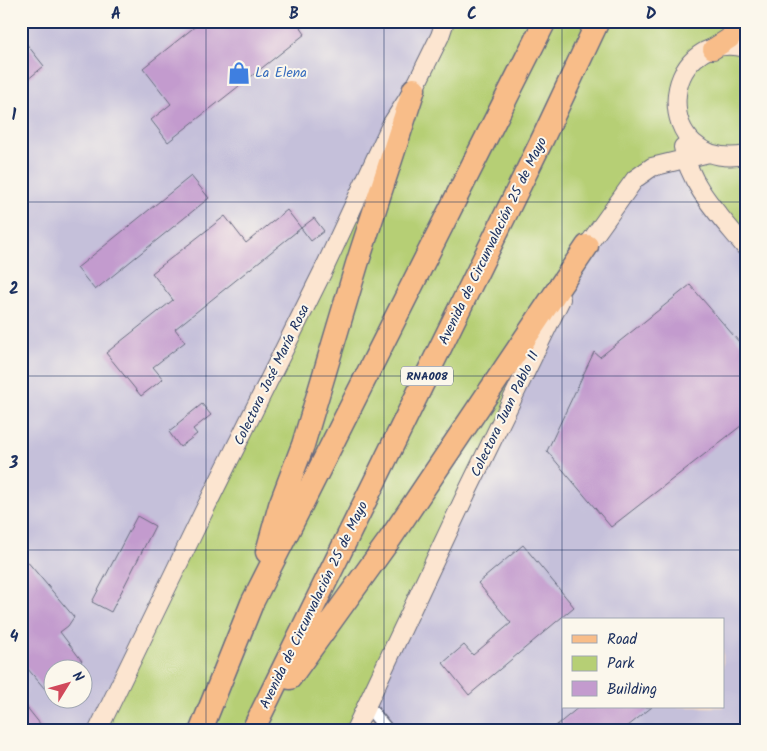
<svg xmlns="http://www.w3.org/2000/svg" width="767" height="751" viewBox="0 0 767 751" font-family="Kalam,sans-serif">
<rect width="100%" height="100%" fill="#fbf7ec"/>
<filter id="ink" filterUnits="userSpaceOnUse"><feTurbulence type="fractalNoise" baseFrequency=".02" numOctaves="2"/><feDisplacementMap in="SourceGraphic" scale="10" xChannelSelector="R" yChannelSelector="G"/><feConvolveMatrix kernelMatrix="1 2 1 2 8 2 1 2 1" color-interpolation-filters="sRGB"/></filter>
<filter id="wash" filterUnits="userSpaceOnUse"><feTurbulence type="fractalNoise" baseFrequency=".0096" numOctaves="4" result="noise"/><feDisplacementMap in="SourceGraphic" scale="20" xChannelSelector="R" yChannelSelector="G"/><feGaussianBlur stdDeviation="1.12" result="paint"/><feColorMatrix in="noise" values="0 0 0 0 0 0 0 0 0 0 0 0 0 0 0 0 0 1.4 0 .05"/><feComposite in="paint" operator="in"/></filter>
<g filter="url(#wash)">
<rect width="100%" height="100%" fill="#f4dabd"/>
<path fill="#c5c0da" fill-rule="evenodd" d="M21,21H445L98,730H21ZM52,668H82V698H52Z
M684,158L746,248V730H387L367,705L587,246L635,179ZM563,620H723V707H563Z"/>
<path fill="#b6cf75" stroke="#687f6a" d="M445,21H746V248L684,158L652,167L587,246L355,730H98Z"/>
<g id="blocks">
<path fill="#c39bce" d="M202,21H296L305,34L168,142L151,120L171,104L143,68Z
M21,37L44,66L21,85Z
M191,176L209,198L95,290L77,268Z
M287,210L301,228L175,329L185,342L153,367L163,379L141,396L106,353L173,300L152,273L225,216L246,243Z
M314,218L324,231L311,241L301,228Z
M690,285L746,350V422L611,527L547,451L594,352L600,357Z
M202,404L211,415L193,429L197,434L180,447L169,432L178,425L177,424Z
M137,516L155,526L111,612L92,602Z
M523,545L574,607L469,695L443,663L464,645L473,655L511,623L478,583Z
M21,554L74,617L68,626L60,632L82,661L72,668H52V683L45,689L21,661Z
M21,700L45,730H21Z
M579,707H652L623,730H551Z"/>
</g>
</g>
<g filter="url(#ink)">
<use href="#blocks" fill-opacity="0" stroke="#676b7f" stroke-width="1"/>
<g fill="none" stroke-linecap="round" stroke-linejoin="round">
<defs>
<path id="street" d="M367,705L387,730"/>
<path id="secondary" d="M746,48C657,27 650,172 746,155
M683,147C689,186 722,218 746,248
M581,257L587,246L635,179L652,167L709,153
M98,730L203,513L324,269L391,125L414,89L440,36L445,21
M355,730L467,492L561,299"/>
<path id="primary" d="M713,49L730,38L739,21"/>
<path id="highway" d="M267,552L280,505L303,445L357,264L414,89
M290,678L390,539L587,246
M201,730L252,603L545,21
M253,730L543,138L598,21"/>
</defs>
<use href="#street" stroke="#676b7f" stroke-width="15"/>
<use href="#secondary" stroke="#676b7f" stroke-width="20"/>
<use href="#primary" stroke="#676b7f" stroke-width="22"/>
<use href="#highway" stroke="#676b7f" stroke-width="25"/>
<use href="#street" stroke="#fff" stroke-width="12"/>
<use href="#secondary" stroke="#fce5d0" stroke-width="18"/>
<use href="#primary" stroke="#f8bd89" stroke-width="20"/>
<use href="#highway" stroke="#f8bd89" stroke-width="22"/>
</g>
</g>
<path fill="none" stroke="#1b2f5e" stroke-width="1" stroke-opacity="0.55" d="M206,21V730M384,21V730M562,21V730M21,202H746M21,376H746M21,550H746"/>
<defs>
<symbol id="shop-bare" viewBox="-9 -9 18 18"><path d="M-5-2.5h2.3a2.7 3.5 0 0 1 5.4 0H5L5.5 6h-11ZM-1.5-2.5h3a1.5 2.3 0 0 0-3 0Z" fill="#3f7fe0" stroke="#fbf7ec" stroke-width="2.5" paint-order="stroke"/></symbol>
</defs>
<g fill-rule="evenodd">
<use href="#shop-bare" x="223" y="57" width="32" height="32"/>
</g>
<g text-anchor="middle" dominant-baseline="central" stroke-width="4" stroke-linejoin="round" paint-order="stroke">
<rect fill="#fbf7ec" stroke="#5e6b89" stroke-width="1" x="401" y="366.5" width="52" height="19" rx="4"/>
<g font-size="12" font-weight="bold" fill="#1b2f5e">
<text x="427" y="376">RNA008</text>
</g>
<g font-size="14" fill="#366cbe" stroke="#fbf7ec" text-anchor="start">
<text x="255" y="73">La Elena</text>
</g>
<g font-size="14" fill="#1b2f5e" stroke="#fbf7ec">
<text transform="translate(493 241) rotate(-64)">Avenida de Circunvalación 25 de Mayo</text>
<text transform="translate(272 375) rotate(-64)">Colectora José María Rosa</text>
<text transform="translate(505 414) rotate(-64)">Colectora Juan Pablo II</text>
<text transform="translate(314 605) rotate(-64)">Avenida de Circunvalación 25 de Mayo</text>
</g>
</g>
<rect width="767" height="751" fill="none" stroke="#fbf7ec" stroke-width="55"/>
<rect x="562" y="618" width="162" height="90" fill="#fbf7ec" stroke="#a1a7b3"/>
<rect x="572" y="635" width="25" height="8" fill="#f8bd89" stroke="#a1a7b3"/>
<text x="607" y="644" font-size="15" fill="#1b2f5e">Road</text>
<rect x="572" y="656" width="25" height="15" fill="#b6cf75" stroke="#a1a7b3"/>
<text x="607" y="668" font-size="15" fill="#1b2f5e">Park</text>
<rect x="572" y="681" width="25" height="15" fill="#c39bce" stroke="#a1a7b3"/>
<text x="607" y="694" font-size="15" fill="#1b2f5e">Building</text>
<g transform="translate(68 684) rotate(53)"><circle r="24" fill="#fbf7ec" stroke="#a1a7b3"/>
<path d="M0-4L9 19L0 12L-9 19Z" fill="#d1495b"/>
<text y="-8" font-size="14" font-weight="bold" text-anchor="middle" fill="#1b2f5e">N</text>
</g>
<rect x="28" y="28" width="712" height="696" fill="none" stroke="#1b2f5e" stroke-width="2"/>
<g font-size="16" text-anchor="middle" font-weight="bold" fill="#1b2f5e">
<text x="116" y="19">A</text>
<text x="294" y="19">B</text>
<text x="472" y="19">C</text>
<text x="651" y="19">D</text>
<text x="14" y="120">1</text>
<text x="14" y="294">2</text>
<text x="14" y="468">3</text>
<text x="14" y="642">4</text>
</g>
</svg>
